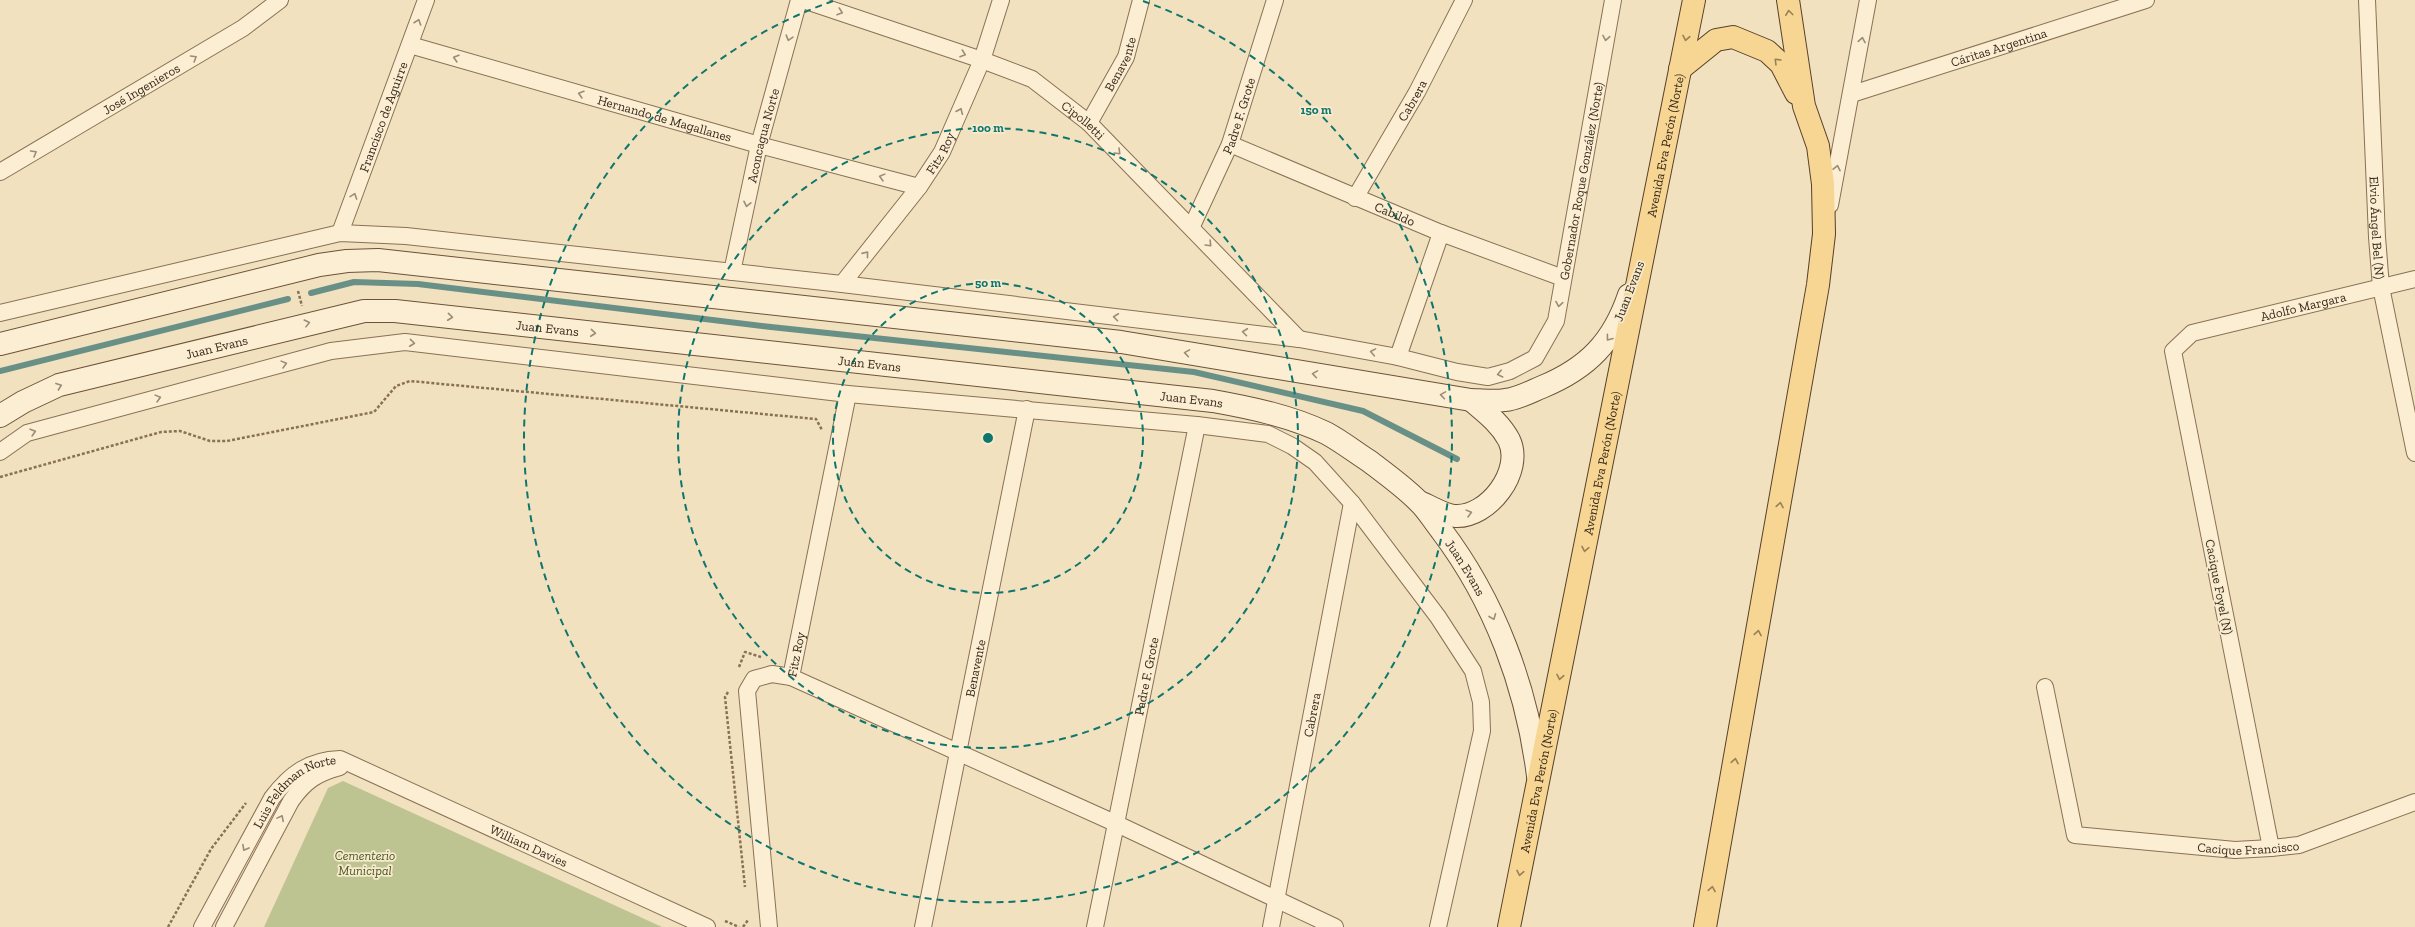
<svg xmlns="http://www.w3.org/2000/svg" width="2415" height="927" viewBox="0 0 2415 927" font-family="'Zilla Slab',serif">
<rect width="100%" height="100%" fill="#f1e1be"/>
<path fill="#bec392" d="M343,781L662,927H264L328,788Z"/>
<g fill="none" stroke-linecap="round" stroke-linejoin="round">
<path stroke="#699086" stroke-width="6" d="M311,293L354,282L418,284L771,327L1194,372L1363,411L1457,459
M0,371L288,299"/>
<defs>
<g id="street">
<path id="s1" d="M803,0L982,60L1032,79L1089,123L1299,339"/>
<path id="s2" d="M2367,0L2377,237L2381,287L2415,453"/>
<path id="s3" d="M410,45L759,145L919,187"/>
<path id="s4" d="M1852,94L2146,0"/>
<path id="s5" d="M1089,123L1126,57L1141,0"/>
<path id="s6" d="M1230,144L1441,233L1563,278"/>
<path id="s7" d="M0,172L243,28L280,0"/>
<path id="s8" d="M1355,198L1417,92L1464,0"/>
<path d="M1830,205L1868,0"/>
<path id="s9" d="M1192,226L1230,144L1275,0"/>
<path id="s10" d="M340,233L426,0"/>
<path id="s11" d="M732,272L759,145L799,0"/>
<path id="s12" d="M842,284L919,187L942,152L982,60L1001,0"/>
<path id="s13" d="M0,313L340,233L406,236L842,284L1299,339L1398,357L1457,372L1488,377L1510,371L1535,358L1556,321L1613,0"/>
<path d="M1398,357L1441,233"/>
<path d="M0,452L27,433L331,351L405,342L848,394L1197,425L1268,434L1292,446L1315,462L1352,503L1438,617L1473,671L1481,702L1482,731L1438,927"/>
<path d="M791,677L1117,824L1335,927"/>
<path id="s14" d="M2045,687L2075,835L2235,850L2271,848L2299,845L2415,802"/>
<path id="s15" d="M2271,848L2173,351L2192,333L2415,279"/>
<path id="s16" d="M202,927L272,798C290,774 309,760 340,759L707,927"/>
<path d="M224,927L291,801C305,781 317,773 340,767"/>
<path id="s17" d="M769,927L747,691L754,679L772,674L791,677L848,394"/>
<path id="s18" d="M923,927L1027,409"/>
<path id="s19" d="M1095,927L1197,425"/>
<path id="s20" d="M1271,927L1352,503"/>
</g>
<g id="secondary">
<path d="M0,344L319,265L347,261L378,260L1121,342L1471,400C1482,400 1494,402 1505,400C1517,399 1530,392 1542,387C1588,368 1613,342 1629,295"/>
<path id="s21" d="M0,416L23,402L59,385L364,311H395L1213,401C1252,408 1290,416 1326,433C1341,441 1355,452 1369,461C1386,474 1403,486 1418,501C1427,509 1433,520 1441,530C1495,601 1527,688 1538,776"/>
<path d="M1421,503C1430,506 1445,516 1455,516C1488,518 1524,471 1509,440C1500,423 1485,412 1471,400"/>
</g>
<g id="primary">
<path d="M1680,69L1716,40L1733,37L1767,51L1781,64L1796,93"/>
<path id="s22" d="M1509,927L1694,0"/>
<path d="M1705,927L1818,285L1824,234L1823,184L1818,146L1804,106L1788,0"/>
</g>
</defs>
<use href="#street" stroke="#8a7156" stroke-width="18"/>
<use href="#secondary" stroke="#6c5239" stroke-width="24"/>
<use href="#primary" stroke="#573f2b" stroke-width="24"/>
<path stroke="#8a7156" stroke-width="2.5" stroke-dasharray="3 2" stroke-linecap="butt" d="M298,291L302,306
M0,477L161,432L180,431L210,441H227L374,412L396,386L410,381L816,419L822,430
M739,667L745,652L761,657
M728,692L725,697L745,887
M725,921L739,927
M168,927L211,849L246,803
M743,927L748,920"/>
<use href="#street" stroke="#fbeed2" stroke-width="16"/>
<use href="#secondary" stroke="#fbeed2" stroke-width="22"/>
<use href="#primary" stroke="#f7d693" stroke-width="22"/>
</g>
<defs><path id="oneway-chevron" d="M-2-3.5L2.5 0L-2 3.5" fill="none" stroke-width="1.6" stroke-linecap="round" stroke-linejoin="round"/></defs>
<g stroke="#9a8c76">
<use href="#oneway-chevron" transform="translate(840 12) rotate(19)"/>
<use href="#oneway-chevron" transform="translate(418 22) rotate(-71)"/>
<use href="#oneway-chevron" transform="translate(789 38) rotate(106)"/>
<use href="#oneway-chevron" transform="translate(1606 38) rotate(100)"/>
<use href="#oneway-chevron" transform="translate(1862 40) rotate(-80)"/>
<use href="#oneway-chevron" transform="translate(963 54) rotate(19)"/>
<use href="#oneway-chevron" transform="translate(194 58) rotate(-31)"/>
<use href="#oneway-chevron" transform="translate(456 58) rotate(-164)"/>
<use href="#oneway-chevron" transform="translate(581 94) rotate(-164)"/>
<use href="#oneway-chevron" transform="translate(960 111) rotate(-67)"/>
<use href="#oneway-chevron" transform="translate(1118 152) rotate(45)"/>
<use href="#oneway-chevron" transform="translate(34 153) rotate(-30)"/>
<use href="#oneway-chevron" transform="translate(1837 168) rotate(-78)"/>
<use href="#oneway-chevron" transform="translate(882 177) rotate(-165)"/>
<use href="#oneway-chevron" transform="translate(354 196) rotate(-70)"/>
<use href="#oneway-chevron" transform="translate(747 204) rotate(102)"/>
<use href="#oneway-chevron" transform="translate(1209 244) rotate(46)"/>
<use href="#oneway-chevron" transform="translate(866 254) rotate(-51)"/>
<use href="#oneway-chevron" transform="translate(1559 304) rotate(99)"/>
<use href="#oneway-chevron" transform="translate(450 317) rotate(6)"/>
<use href="#oneway-chevron" transform="translate(1116 317) rotate(-173)"/>
<use href="#oneway-chevron" transform="translate(307 323) rotate(-14)"/>
<use href="#oneway-chevron" transform="translate(1245 332) rotate(-173)"/>
<use href="#oneway-chevron" transform="translate(593 333) rotate(6)"/>
<use href="#oneway-chevron" transform="translate(1609 338) rotate(127)"/>
<use href="#oneway-chevron" transform="translate(412 343) rotate(6)"/>
<use href="#oneway-chevron" transform="translate(1373 352) rotate(-170)"/>
<use href="#oneway-chevron" transform="translate(1187 353) rotate(-171)"/>
<use href="#oneway-chevron" transform="translate(284 364) rotate(-15)"/>
<use href="#oneway-chevron" transform="translate(1315 374) rotate(-171)"/>
<use href="#oneway-chevron" transform="translate(1500 374) rotate(167)"/>
<use href="#oneway-chevron" transform="translate(59 386) rotate(-20)"/>
<use href="#oneway-chevron" transform="translate(1443 395) rotate(-171)"/>
<use href="#oneway-chevron" transform="translate(158 398) rotate(-15)"/>
<use href="#oneway-chevron" transform="translate(33 432) rotate(-16)"/>
<use href="#oneway-chevron" transform="translate(1469 513) rotate(-15)"/>
<use href="#oneway-chevron" transform="translate(1493 617) rotate(68)"/>
<use href="#oneway-chevron" transform="translate(281 818) rotate(-62)"/>
<use href="#oneway-chevron" transform="translate(245 848) rotate(119)"/>
</g>
<g stroke="#988057">
<use href="#oneway-chevron" transform="translate(1789 13) rotate(-97)"/>
<use href="#oneway-chevron" transform="translate(1686 38) rotate(101)"/>
<use href="#oneway-chevron" transform="translate(1777 61) rotate(-135)"/>
<use href="#oneway-chevron" transform="translate(1780 505) rotate(-80)"/>
<use href="#oneway-chevron" transform="translate(1585 549) rotate(101)"/>
<use href="#oneway-chevron" transform="translate(1758 633) rotate(-80)"/>
<use href="#oneway-chevron" transform="translate(1560 677) rotate(101)"/>
<use href="#oneway-chevron" transform="translate(1735 761) rotate(-80)"/>
<use href="#oneway-chevron" transform="translate(1520 873) rotate(101)"/>
<use href="#oneway-chevron" transform="translate(1712 889) rotate(-80)"/>
</g>
<g fill="none" stroke="#0f766e" stroke-width="2" stroke-dasharray="7 5">
<circle cx="988" cy="438" r="155"/>
<circle cx="988" cy="438" r="310"/>
<path d="M1143 1A464 464 0 1 1 833 1"/>
</g>
<g text-anchor="middle" dominant-baseline="central" stroke-width="3.5" stroke-linejoin="round" paint-order="stroke">
<g font-size="13" fill="#38291b" stroke="#f7ebce">
<text stroke="none"><textPath href="#s4" startOffset="154">Cáritas Argentina</textPath></text>
<text stroke="none"><textPath href="#s5" startOffset="67">Benavente</textPath></text>
<text stroke="none"><textPath href="#s7" startOffset="164">José Ingenieros</textPath></text>
<text stroke="none"><textPath href="#s8" startOffset="113">Cabrera</textPath></text>
<text stroke="none"><textPath href="#s9" startOffset="120">Padre F. Grote</textPath></text>
<text stroke="none"><textPath href="#s10" startOffset="124">Francisco de Aguirre</textPath></text>
<text stroke="none"><textPath href="#s3" startOffset="265">Hernando de Magallanes</textPath></text>
<text stroke="none"><textPath href="#s1" startOffset="308">Cipolletti</textPath></text>
<text stroke="none"><textPath href="#s11" startOffset="140">Aconcagua Norte</textPath></text>
<text stroke="none"><textPath href="#s22" startOffset="797">Avenida Eva Perón (Norte)</textPath></text>
<text stroke="none"><textPath href="#s12" startOffset="164">Fitz Roy</textPath></text>
<text stroke="none"><textPath href="#s13" startOffset="1743">Gobernador Roque González (Norte)</textPath></text>
<text stroke="none"><textPath href="#s6" startOffset="179">Cabildo</textPath></text>
<text stroke="none"><textPath href="#s2" startOffset="228">Elvio Ángel Bel (N)</textPath></text>
<text transform="translate(1629 291) rotate(-69)">Juan Evans</text>
<text stroke="none"><textPath href="#s15" startOffset="647">Adolfo Margara</textPath></text>
<text stroke="none"><textPath href="#s21" startOffset="565">Juan Evans</textPath></text>
<text stroke="none"><textPath href="#s21" startOffset="229">Juan Evans</textPath></text>
<text stroke="none"><textPath href="#s21" startOffset="889">Juan Evans</textPath></text>
<text stroke="none"><textPath href="#s21" startOffset="1213">Juan Evans</textPath></text>
<text stroke="none"><textPath href="#s22" startOffset="473">Avenida Eva Perón (Norte)</textPath></text>
<text stroke="none"><textPath href="#s21" startOffset="1549">Juan Evans</textPath></text>
<text transform="translate(2219 587) rotate(79)">Cacique Foyel (N)</text>
<text stroke="none"><textPath href="#s17" startOffset="312">Fitz Roy</textPath></text>
<text stroke="none"><textPath href="#s18" startOffset="264">Benavente</textPath></text>
<text stroke="none"><textPath href="#s19" startOffset="256">Padre F. Grote</textPath></text>
<text stroke="none"><textPath href="#s20" startOffset="216">Cabrera</textPath></text>
<text stroke="none"><textPath href="#s22" startOffset="149">Avenida Eva Perón (Norte)</textPath></text>
<text stroke="none"><textPath href="#s16" startOffset="169">Luis Feldman Norte</textPath></text>
<text stroke="none"><textPath href="#s14" startOffset="325">Cacique Francisco</textPath></text>
<text stroke="none"><textPath href="#s16" startOffset="436">William Davies</textPath></text>
</g>
<g font-size="13" font-style="italic" fill="#495621" stroke="#f7ebce">
<text x="365" y="855">Cementerio<tspan x="365" dy="15">Municipal</tspan></text>
</g>
</g>
<circle cx="988" cy="438" r="6" fill="#0f766e" stroke="#f7ebce" stroke-width="2"/>
<g font-size="12" text-anchor="middle" font-weight="bold" fill="#0f766e" stroke="#f7ebce" stroke-width="3.5" stroke-linejoin="round" paint-order="stroke">
<text x="1316" y="114">150 m</text>
<text x="988" y="132">100 m</text>
<text x="988" y="287">50 m</text>
</g>
</svg>
